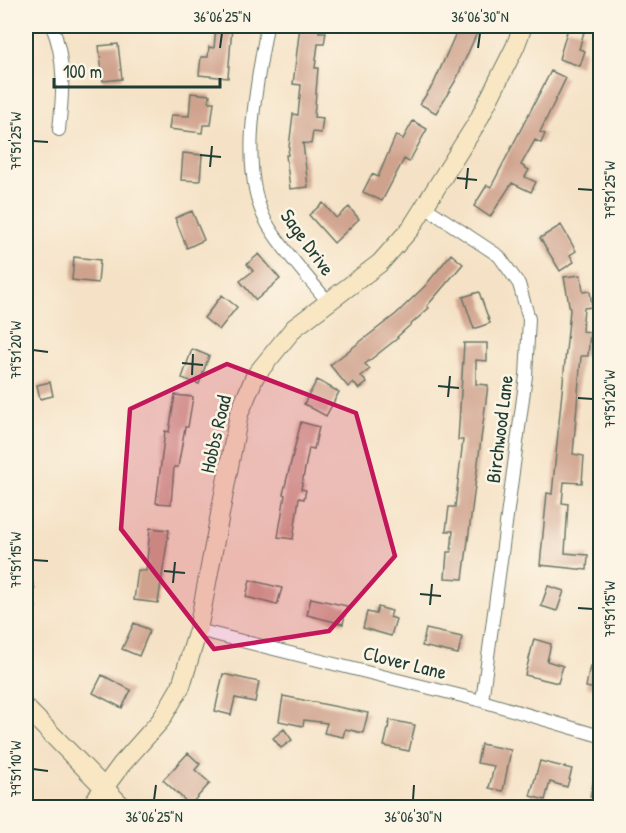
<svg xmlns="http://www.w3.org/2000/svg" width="626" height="833" viewBox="0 0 626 833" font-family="'Patrick Hand',sans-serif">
<rect width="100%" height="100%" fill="#fcf5e5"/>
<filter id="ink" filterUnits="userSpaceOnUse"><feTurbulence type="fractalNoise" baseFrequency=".0167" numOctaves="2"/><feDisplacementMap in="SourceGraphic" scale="12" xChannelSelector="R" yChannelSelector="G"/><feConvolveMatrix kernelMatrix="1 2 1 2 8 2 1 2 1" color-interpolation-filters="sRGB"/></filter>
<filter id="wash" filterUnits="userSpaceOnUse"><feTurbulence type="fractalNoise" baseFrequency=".008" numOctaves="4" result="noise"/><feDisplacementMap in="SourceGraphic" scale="24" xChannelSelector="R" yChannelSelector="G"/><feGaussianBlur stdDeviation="1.35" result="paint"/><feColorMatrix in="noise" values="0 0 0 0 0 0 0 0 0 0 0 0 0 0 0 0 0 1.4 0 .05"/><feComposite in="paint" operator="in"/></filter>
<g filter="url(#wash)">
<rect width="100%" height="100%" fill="#f5e2c6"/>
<g id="blocks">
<path fill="#cfa28d" d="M216,26H232L228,78L199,75L201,57H208L209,47L214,48Z
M300,26H320L319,32H326L324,44H318L315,68H318L314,117L323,118L321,133L313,132L311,144L303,143L308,187L290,189L286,155H288L293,114L298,115L301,85L293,84Z
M459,26H480L456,80L436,113L420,104L434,83Z
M568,28L584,32L579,49L585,51L580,66L559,59Z
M118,44L122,79L103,81L99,46Z
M551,71L566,78L540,132L545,134L541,143L535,140L521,165L529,170L525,177L536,182L531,192L512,183L490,217L474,206L487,185L491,187Z
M191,93L210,95L209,102H214L211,125H203L202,133L169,129L171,115L189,116Z
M413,121L427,129L409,162L404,159L382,201L363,192L372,174L378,177L396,135L403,139Z
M183,153L202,155L200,181L181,180Z
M323,203L336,218L349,207L359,219L334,243L309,215Z
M192,211L204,240L187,248L175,218Z
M561,225L576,251L570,255L574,262L560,271L540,238Z
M259,254L280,279L256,300L240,281L253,271L247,264Z
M451,254L463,264L427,306L429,308L397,337L398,338L365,364L370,369L361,376L367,383L359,389L353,382L348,387L330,365L396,314L425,286Z
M74,257L100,260L98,283L72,280Z
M581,275L583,292L590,291L592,307L584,308L582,331L590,332L588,356H581L573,454L584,456L582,483L564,482L562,503L568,504L565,553L588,555L587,570L540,565L547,493L552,494L570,310L564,277Z
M479,292L490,323L474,329L463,297Z
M222,295L237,307L219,330L204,318Z
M464,343H487V361L476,360V384L488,385L463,579L445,578L447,552H451L453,531H446L449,507H455L463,440H458Z
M192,349L209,356L199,384L182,378Z
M317,380L339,392L326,416L304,404Z
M50,382L53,396L40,399L37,385Z
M175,395L193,397L188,427H185L178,467H174L171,504L156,503L165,431L169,432Z
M301,422L319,427L314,449L309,448L301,489L306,490L304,499L299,498L293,539L278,537L285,495L283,494Z
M150,528L169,530L158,603L134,600L138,570L146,571Z
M26,566L35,589L29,592L36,607L26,612Z
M250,580L282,588L277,605L246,597Z
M548,586L564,591L557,611L541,606Z
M311,598L347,606L343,624L307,615Z
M378,607L392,611L390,617L396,619L391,636L363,628L367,612L376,614Z
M134,623L150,630L139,656L122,649Z
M426,629L462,637L458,654L422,646Z
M534,639L551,644L547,661L563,666L558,683L525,675Z
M590,666L600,668V690L586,687Z
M223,674L259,682L255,702L235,698L231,715L215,711Z
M102,675L131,690L122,708L93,693Z
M283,696L368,713L363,733L345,729L343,737L324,733L327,723L304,720L303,726L279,721Z
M390,720L415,725L409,751L384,746Z
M284,729L292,740L281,748L273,738Z
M481,744L511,750L503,791L489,788L494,766L477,763Z
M188,753L200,764L195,770L210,783L190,805L163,780Z
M540,761L572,769L567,787L550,782L545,800L530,796Z
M597,766H600V800L590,797Z"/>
</g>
</g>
<g filter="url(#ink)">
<use href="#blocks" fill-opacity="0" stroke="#6a7767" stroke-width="1.5"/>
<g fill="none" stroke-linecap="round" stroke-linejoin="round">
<defs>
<path id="street" d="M52,26C66,60 63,93 59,130
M267,26C257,84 237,172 268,225C284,252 308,277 328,302
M425,207L499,256L519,284L529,319L526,376L482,701
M198,630L482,701L600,736"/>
<path id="secondary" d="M26,708L124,808
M89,808L121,765L161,720L181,686L198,630L239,414L255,376L294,328L380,263L411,228L478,121L515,47L523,26"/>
</defs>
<use href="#street" stroke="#6a7767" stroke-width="14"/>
<use href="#secondary" stroke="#6a7767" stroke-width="20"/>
<use href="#street" stroke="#fff" stroke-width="12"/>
<use href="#secondary" stroke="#f9e7c3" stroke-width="18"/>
</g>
</g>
<path fill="#c2185b" fill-opacity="0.2" stroke="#c2185b" stroke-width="4.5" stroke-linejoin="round" d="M227,364L356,413L395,556L329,631L214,649L121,529L130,409Z"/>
<path fill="none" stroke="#1f3d34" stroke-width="2" d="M220,48L222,33M478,48L480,33M33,141L48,142M200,155L221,157M210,167L212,146M457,178L477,180M466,189L468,168M578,189L593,190M33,350L48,352M182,363L203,365M192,375L193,354M438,386L459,388M448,397L450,376M578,398L593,399M33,560L48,561M164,571L185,573M173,583L175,562M420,594L441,596M430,605L432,584M578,608L593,609M33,769L48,771M154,800L156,785M413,800L414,785"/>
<g text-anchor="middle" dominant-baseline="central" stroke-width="5" stroke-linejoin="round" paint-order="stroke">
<g font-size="20" fill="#1f3d34" stroke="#fcf5e5">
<text transform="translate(308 242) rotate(54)">Sage Drive</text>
<text transform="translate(499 429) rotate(-83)">Birchwood Lane</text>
<text transform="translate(215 434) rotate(-77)">Hobbs Road</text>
<text transform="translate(405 662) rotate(14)">Clover Lane</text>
</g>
</g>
<rect width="626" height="833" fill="none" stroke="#fcf5e5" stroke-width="66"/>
<path d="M54 78v9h166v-9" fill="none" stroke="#1f3d34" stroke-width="3"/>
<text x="63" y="78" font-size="18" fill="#1f3d34" stroke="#fcf5e5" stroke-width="4.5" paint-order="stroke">100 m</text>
<rect x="33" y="33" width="560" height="767" fill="none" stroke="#1f3d34" stroke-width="2"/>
<g font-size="15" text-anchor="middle" fill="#1f3d34">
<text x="222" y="22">36°06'25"N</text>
<text x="480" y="22">36°06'30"N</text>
<text transform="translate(16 141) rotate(-90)" y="5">79°51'25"W</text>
<text transform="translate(610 190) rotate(-90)" y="5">79°51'25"W</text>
<text transform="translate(16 350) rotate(-90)" y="5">79°51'20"W</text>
<text transform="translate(610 399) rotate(-90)" y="5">79°51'20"W</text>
<text transform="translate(16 560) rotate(-90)" y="5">79°51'15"W</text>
<text transform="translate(610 609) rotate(-90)" y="5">79°51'15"W</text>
<text transform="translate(16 769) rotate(-90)" y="5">79°51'10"W</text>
<text x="154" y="822">36°06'25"N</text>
<text x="413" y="822">36°06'30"N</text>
</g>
</svg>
